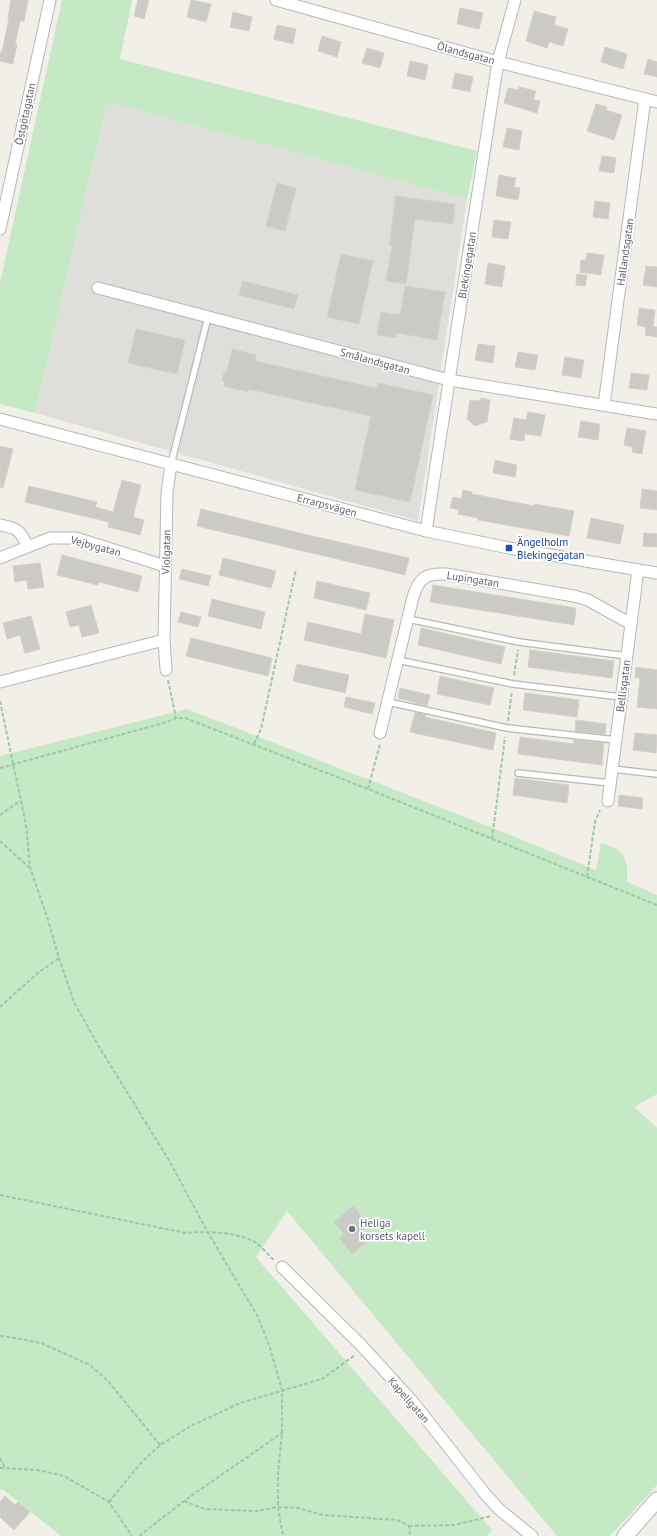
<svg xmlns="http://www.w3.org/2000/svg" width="657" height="1536" viewBox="0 0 657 1536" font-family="'PT Sans',sans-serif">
<rect width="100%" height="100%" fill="#f1efe8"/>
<path fill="#e0deda" d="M107,102L467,199L418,521L35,413Z"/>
<path fill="#c5e8c5" d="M62,0H132L120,59L477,151L467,199L107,102L35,413L0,404V283Z
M187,709L498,830L596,870L601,843C626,849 628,859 627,882L657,895V1094L634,1107L657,1128V1485L610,1536H557L287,1211L256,1257L492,1530L487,1536H61L2,1489L0,1491V756Z"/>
<path fill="#cccac5" stroke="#d6d1c6" d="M11,0H28L24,21H20L15,44H17L13,64L0,61V52H2L9,18H8Z
M138,0H149L144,19L134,16Z
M191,0L211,4L206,22L187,17Z
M460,8L483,13L479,29L457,24Z
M534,11L556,17L554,25L568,29L563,46L549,42L547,48L526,41Z
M233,12L252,17L249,31L230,27Z
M277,25L296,29L293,44L274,39Z
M322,36L341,42L337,57L318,51Z
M605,47L627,54L623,69L601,62Z
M367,48L384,53L380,68L362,63Z
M648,59L657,62V77L644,74Z
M410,61L428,65L425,80L407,76Z
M455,73L473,77L470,92L452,88Z
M519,87L536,91L533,100L540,101L537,113L504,103L508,88L518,90Z
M596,104L607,107L606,110L622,115L614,140L587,131Z
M507,128L522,131L519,150L503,147Z
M602,156L616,158L614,173L599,171Z
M499,175L516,178L514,187L520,188L518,200L496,196Z
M277,183L296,188L285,231L266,226Z
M396,196L455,204L453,224L415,219L406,284L386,281L392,246L389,245Z
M595,201L610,203L608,219L593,217Z
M494,220L511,222L508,239L492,237Z
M587,253L604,255L601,275L580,272L581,260H586Z
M341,254L373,261L359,324L327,317Z
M488,263L505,266L502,287L485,284Z
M646,266L657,267V287L643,285Z
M577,274L587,275L585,286L576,285Z
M243,281L298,295L294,309L239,295Z
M405,286L445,292L437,340L397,333L396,338L377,335L381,312L400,315Z
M639,308L655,310L653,327H657V337L645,335L646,327L637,325Z
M136,329L185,340L177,374L128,363Z
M478,344L495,346L493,363L475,360Z
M232,349L256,355L255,361L376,388L378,383L433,395L410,502L355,490L371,416L248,389V392L224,386L225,381H222L224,372H227Z
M518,352L538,355L535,370L515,367Z
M565,357L584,360L581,378L562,375Z
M631,373L649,375L647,390L629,388Z
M481,398L490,400L487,422L475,426L467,419L470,400L480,401Z
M528,412L545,415L541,436L525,434L524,441L510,439L514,418L526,420Z
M581,421L600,424L598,440L578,437Z
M627,428L646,431L642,454L632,452L633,447L624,445Z
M0,446L13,449L3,488L0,487Z
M495,460L517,465L515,477L493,473Z
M122,480L141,485L133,517L144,520L140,535L108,527L109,522L25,502L29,486L97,502L95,507L113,512Z
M642,489L657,491V510L640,508Z
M463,490L472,492V494L534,506V504L574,511L569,536L478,520V518L458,514L459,510L450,508L453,497L461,499Z
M201,509L312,536L409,558L405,575L197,526Z
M591,518L624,525L620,544L587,538Z
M644,533L657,534V547L643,546Z
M62,555L142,576L138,592L99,582L98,585L57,575Z
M223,558L276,571L271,588L219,575Z
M40,563L44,587L28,589L27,580L15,582L13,566Z
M182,569L211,576L208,586L179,579Z
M317,581L370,593L366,610L314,598Z
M433,585L576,608L574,625L430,602Z
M212,599L265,612L261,629L208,616Z
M91,605L99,633L82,637L79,625L70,627L66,612Z
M181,612L201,617L198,627L178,622Z
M365,614L394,620L386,658L304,640L308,622L361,634Z
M31,616L40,649L25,653L20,635L7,639L3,623Z
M421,628L505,647L501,664L418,645Z
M191,638L272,658L268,676L186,656Z
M530,650L614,661L612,678L528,667Z
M297,664L349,675L345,693L293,681Z
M636,667L657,670V709L637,707L640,678H635Z
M440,676L494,688L490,705L437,694Z
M400,688L430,695L427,706L398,698Z
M525,693L579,700L577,717L523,710Z
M346,697L375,703L372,714L344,707Z
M415,712L426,715L425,717L496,733L493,750L410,732Z
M576,720L606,724L605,734L575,731Z
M635,733L657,735L656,753L633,750Z
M520,737L573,744L574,740L604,743L602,765L518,754Z
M515,778L569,785L567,803L513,795Z
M619,795L643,798L642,809L618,806Z
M353,1206L369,1225L358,1234L366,1243L352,1254L339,1238L344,1234L334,1222Z
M5,1496L15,1505L18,1502L30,1512L14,1530L0,1517V1502Z"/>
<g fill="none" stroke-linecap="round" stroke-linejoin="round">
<defs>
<path id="lane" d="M171,464L208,317
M408,619L519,642L627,656
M398,660L513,684L621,697
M388,702L507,728L616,740
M612,769L657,774
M518,773L610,783"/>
<path id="street" d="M276,0L498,62L657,102
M0,229L50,0
M98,288L449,380L657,414
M604,405L645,99
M0,419L426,531L509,548L657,573
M0,525C16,528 21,530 27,546
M426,531L498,62L515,0
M0,558L50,538H76L165,566
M166,670L164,640L167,493L171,464
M0,682L164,640
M380,733L413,597C419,578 425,573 446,574L574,596L588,600L631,624
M608,801L638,570
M282,1267L361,1345L413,1402L486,1495L500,1510L532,1536"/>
<path id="secondary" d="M625,1536L657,1500"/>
</defs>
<use href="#lane" stroke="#b5b8bc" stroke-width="8"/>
<use href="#street" stroke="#b5b8bc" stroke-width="13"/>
<use href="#secondary" stroke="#b6babf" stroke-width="17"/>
<path stroke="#9cc7a9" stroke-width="2" stroke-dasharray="4 2" stroke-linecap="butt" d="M514,675L518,650
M168,680L176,718
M0,701L26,825L30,867L48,920L59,958L74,1002L98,1045L170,1162L207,1231L258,1317L270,1348L282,1390V1433L278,1473V1507L282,1531L284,1536
M508,721L512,691
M254,744L261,729L296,569
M0,768L167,722L176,718H185L368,789L657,905
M368,789L380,744
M0,815L20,801
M492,839L505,737
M0,841L29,867
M587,877L595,822L600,810
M0,1007L39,972L59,958
M0,1195L186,1233C205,1231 236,1232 253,1241C261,1245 267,1254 274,1260
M0,1336L21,1339L41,1343L90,1365L108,1381L160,1445
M0,1458L5,1468
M0,1468L38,1470L64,1476L109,1502L132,1536
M184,1501L205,1509L257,1511L278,1507L298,1508L323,1515L397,1520L409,1526L410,1536
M109,1502L140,1464L160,1445L191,1426L240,1403L322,1379L355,1355
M409,1526L455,1525L491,1516
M139,1536L188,1498L282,1433"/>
<use href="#lane" stroke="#fff" stroke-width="5.5"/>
<use href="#street" stroke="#fff" stroke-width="11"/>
<use href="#secondary" stroke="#fff" stroke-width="15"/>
</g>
<rect fill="#1a4fb4" stroke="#fff" stroke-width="1.5" x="505" y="544" width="8" height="8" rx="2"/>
<circle fill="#6b7280" stroke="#fff" stroke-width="1.5" cx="352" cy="1229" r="4"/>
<g text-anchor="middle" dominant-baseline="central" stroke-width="3.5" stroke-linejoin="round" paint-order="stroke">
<g font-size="11" fill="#5f6368" stroke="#fff">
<text transform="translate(466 53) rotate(15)">Ölandsgatan</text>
<text transform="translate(25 114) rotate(-78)">Östgötagatan</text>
<text transform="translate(625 252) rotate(-82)">Hallandsgatan</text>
<text transform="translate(467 265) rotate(-81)">Blekingegatan</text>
<text transform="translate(375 361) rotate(15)">Smålandsgatan</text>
<text transform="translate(327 505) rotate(15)">Errarpsvägen</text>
<text transform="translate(96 546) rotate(15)">Vejbygatan</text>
<text transform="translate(166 552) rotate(-89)">Violgatan</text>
<text transform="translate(473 579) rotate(9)">Lupingatan</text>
<text transform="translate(623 686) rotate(-83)">Bellisgatan</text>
<text transform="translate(409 1400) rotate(49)">Kapellgatan</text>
</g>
<g font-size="11" fill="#164399" stroke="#fff" text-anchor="start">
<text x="517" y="542">Ängelholm<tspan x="517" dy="13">Blekingegatan</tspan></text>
</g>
<g font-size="11" fill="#5b616d" stroke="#fff" text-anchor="start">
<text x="360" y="1223">Heliga<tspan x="360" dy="13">korsets kapell</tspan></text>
</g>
</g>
</svg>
